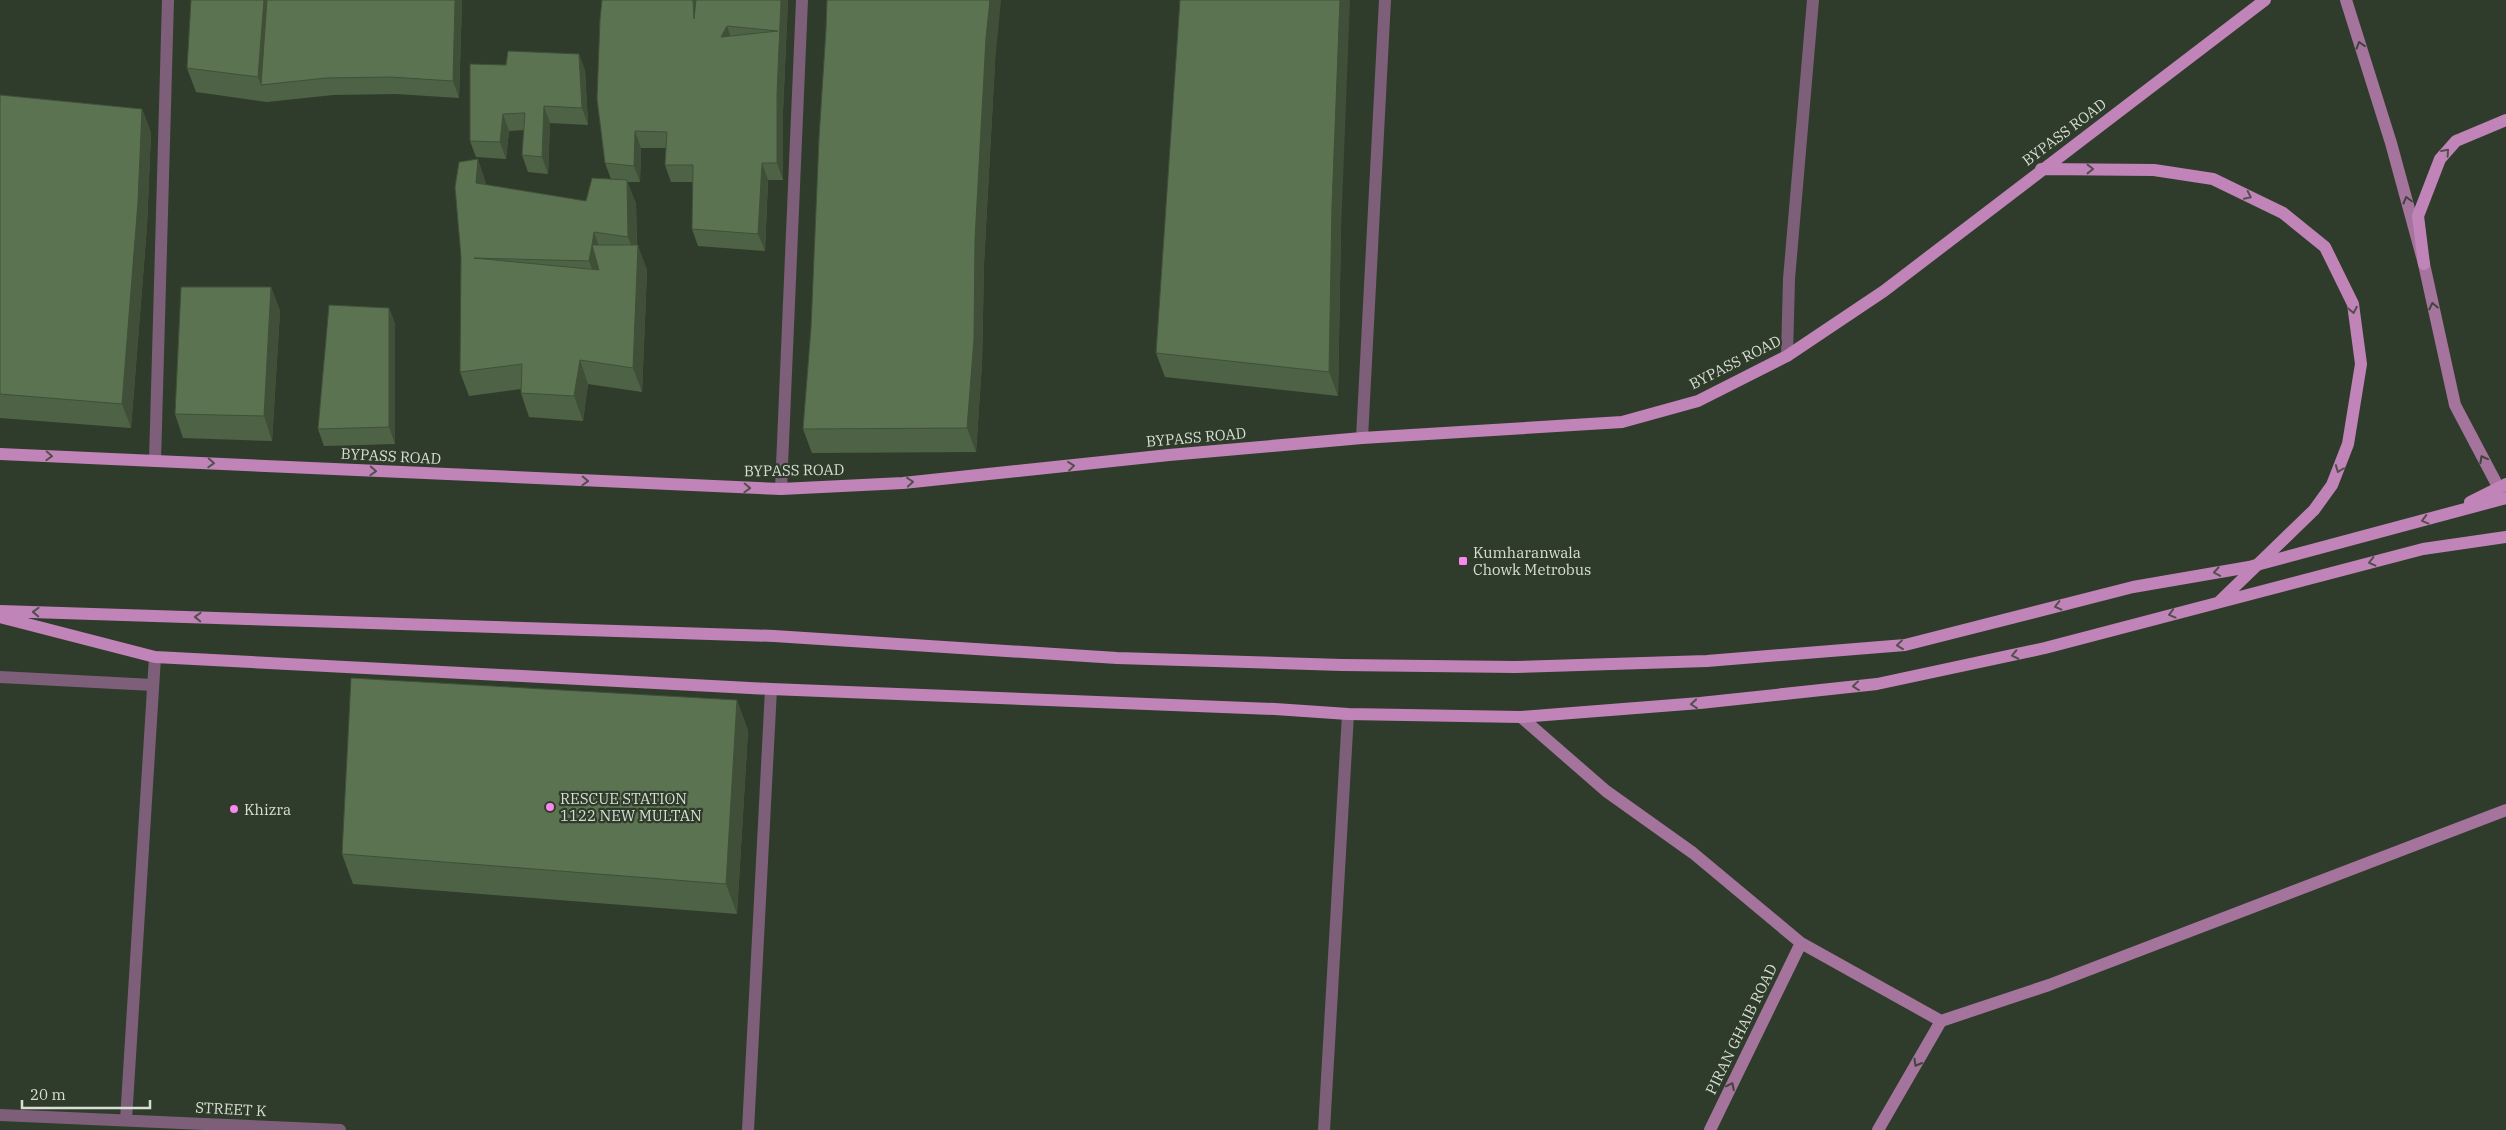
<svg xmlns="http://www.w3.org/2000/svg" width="2506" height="1130" viewBox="0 0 2506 1130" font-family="'IBM Plex Serif',serif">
<rect width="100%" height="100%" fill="#303c2b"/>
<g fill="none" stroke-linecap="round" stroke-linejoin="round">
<path stroke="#7d5f79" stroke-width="12" d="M1787,356L1789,279L1813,0
M1362,438L1385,0
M155,461L168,0
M781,489L802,0
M0,677L153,685
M0,1115L340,1130
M126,1120L155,657
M748,1130L771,689
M1324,1130L1348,714"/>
<path stroke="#a4749d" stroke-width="12" d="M2346,0L2391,143L2424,264L2455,405L2503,496
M1521,717L1606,791L1693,853L1801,943L1941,1021L2049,985L2506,810
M1710,1130L1801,943
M1878,1130L1941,1021"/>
<path stroke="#c184b9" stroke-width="12" d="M2041,169L2154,170L2213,179L2283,213L2325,247L2353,304L2361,364L2348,444L2332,485L2314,510L2220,601
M2424,264L2418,216L2440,159L2456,141L2506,120
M0,454L781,489L903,483L1169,455L1362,438L1622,422L1698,401L1787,356L1884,291L2265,0
M0,611L247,619
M0,617L155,657L771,689L1275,709L1348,714L1521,717L1700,703L1877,684L2045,648L2423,549L2506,537"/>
<path stroke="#c184b9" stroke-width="12" d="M2470,502L2506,484
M247,619L774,636L1117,658L1342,665L1515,667L1707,661L1905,645L2133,587L2249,567L2506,498"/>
</g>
<path fill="#4e6345" d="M462,0L459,98L396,94L333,95L267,102L196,92L187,68Z
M602,0H788L783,111V180H768L765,251L698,246L692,229L693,182H671L665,165L666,148H641L640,182H627L636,204L637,245L647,270L642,392L588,384L583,421L529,417L521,393V389L469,396L460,372L486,183V185L586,201L611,179L605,163Z
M826,29L995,62L984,264L982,363L976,452L812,453L803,429L811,328Z
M470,64L585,70L588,125L550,123L548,174L528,172L522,155L524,130L509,131L506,159L476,157L470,141Z
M0,95L142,109L151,133L147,226L131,428L0,418Z
M1341,230L1338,396L1165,377L1156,353Z
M271,287L280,311L272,441L183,438L175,414Z
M389,308L395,324V444L324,446L318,429Z
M737,700L748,731L737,914L353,884L342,854Z"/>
<path fill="#405038" d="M264,0H275L261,85L258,77Z
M455,0H462L459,98L453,81Z
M693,0H698L694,19Z
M781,0H788L783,111V180L777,163V94Z
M990,0H1001L995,62L984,264L982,363L976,452L967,428L975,239L986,38Z
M1340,0H1350L1341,230L1338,396L1329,372L1332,206Z
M727,26L733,43L721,37Z
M579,54L585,70L588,125L582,108Z
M544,106L550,123L548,174L542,157Z
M142,109L151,133L147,226L131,428L122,404Z
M503,114L509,131L506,159L500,142Z
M635,131L641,148L640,182L634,166Z
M478,159L486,183L485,207L476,183Z
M762,163L768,180L765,251L758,234Z
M627,180L636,204L637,261L638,245L647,270L642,392L633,368L637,261L628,237Z
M594,232L603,257L592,245Z
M592,245L601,269L598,285L589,261Z
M271,287L280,311L272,441L264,416Z
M389,308L395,324V444L389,427Z
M580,360L588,384L583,421L574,396Z
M737,700L748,731L737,914L726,884Z"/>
<path fill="#5b7350" stroke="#405038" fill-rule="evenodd" d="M191,0H264L258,77L187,68Z
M267,0H455L453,81L390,77L326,78L261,85Z
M602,0H693L694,19L696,0H781L777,94V163H762L758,234L692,229L693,165H665L667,132L635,131L634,166L605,163L597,99L600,19ZM727,26L778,31L721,37Z
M827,0H990L986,38L975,239L974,339L967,428L803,429L811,328L819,138L826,29Z
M1180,0H1340L1332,206L1329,372L1156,353Z
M508,51L579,54L582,108L544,106L542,157L522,155L525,113L503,114L500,142L470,141V64L506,65Z
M0,95L142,109L138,202L122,404L0,394Z
M478,159L476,183L586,201L592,178L627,180L628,237L594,232L592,245H638L633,368L580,360L574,396L521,393L522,364L460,372L461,257L455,187L459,162ZM592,245L599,270L474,258L589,261Z
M181,287H271L264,416L175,414Z
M329,305L389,308V427L318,429Z
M351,678L737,700L726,884L342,854Z"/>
<defs><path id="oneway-chevron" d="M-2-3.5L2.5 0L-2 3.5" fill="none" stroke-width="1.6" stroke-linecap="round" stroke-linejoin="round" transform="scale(1.25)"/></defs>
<g stroke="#41443c">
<use href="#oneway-chevron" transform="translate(2360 45) rotate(-107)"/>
<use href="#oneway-chevron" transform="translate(2407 200) rotate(-105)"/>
<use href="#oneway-chevron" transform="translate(2433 306) rotate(-102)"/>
<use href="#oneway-chevron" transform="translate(2483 459) rotate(-118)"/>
<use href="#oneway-chevron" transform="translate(1917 1063) rotate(120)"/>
<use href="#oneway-chevron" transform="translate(1731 1086) rotate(-64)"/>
</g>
<g stroke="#544e4e">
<use href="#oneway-chevron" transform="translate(2446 152) rotate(-48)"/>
<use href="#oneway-chevron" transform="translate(2090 169)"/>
<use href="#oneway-chevron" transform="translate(2248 196) rotate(26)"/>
<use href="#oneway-chevron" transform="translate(2353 310) rotate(79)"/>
<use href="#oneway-chevron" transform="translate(49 456) rotate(3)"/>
<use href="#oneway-chevron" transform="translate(211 463) rotate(3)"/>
<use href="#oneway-chevron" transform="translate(1071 466) rotate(-7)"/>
<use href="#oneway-chevron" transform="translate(2339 469) rotate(111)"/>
<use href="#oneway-chevron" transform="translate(373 471) rotate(3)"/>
<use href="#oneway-chevron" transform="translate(585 481) rotate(2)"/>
<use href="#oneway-chevron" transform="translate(910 482) rotate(-5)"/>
<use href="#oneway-chevron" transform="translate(747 488) rotate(2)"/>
<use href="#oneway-chevron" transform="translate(2425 520) rotate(165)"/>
<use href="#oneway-chevron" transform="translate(2372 562) rotate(166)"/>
<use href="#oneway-chevron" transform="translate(2217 572) rotate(170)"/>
<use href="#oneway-chevron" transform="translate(2058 606) rotate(166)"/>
<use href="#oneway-chevron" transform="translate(36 612) rotate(-178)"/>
<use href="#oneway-chevron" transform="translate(2172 614) rotate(165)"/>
<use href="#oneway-chevron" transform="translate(198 617) rotate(-178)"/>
<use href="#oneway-chevron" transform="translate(1900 645) rotate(173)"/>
<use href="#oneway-chevron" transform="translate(2015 655) rotate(168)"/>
<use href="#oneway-chevron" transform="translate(1856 686) rotate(174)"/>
<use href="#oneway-chevron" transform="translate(1694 704) rotate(175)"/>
</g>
<g fill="#f888eb" stroke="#303c2b" stroke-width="2">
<rect x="1458" y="556" width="10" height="10" rx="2.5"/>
<circle cx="550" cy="807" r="5"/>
<circle cx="234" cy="809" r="5"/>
</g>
<g text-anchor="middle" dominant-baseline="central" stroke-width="4.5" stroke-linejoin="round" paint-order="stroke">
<g font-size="15" fill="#d7dfd4" stroke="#303c2b">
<text transform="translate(2064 132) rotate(-37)">BYPASS ROAD</text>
<text transform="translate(1735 362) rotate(-27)">BYPASS ROAD</text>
<text transform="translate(1196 437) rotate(-5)">BYPASS ROAD</text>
<text transform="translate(391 456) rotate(3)">BYPASS ROAD</text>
<text transform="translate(794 470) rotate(-1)">BYPASS ROAD</text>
<text transform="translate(1741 1029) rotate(-64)">PIRAN GHAIB ROAD</text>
<text transform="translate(231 1109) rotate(3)">STREET K</text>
</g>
<g font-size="15" fill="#d7dfd4" stroke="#303c2b" text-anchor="start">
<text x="1473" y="552">Kumharanwala<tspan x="1473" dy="17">Chowk Metrobus</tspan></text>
<text x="560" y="798">RESCUE STATION<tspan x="560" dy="17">1122 NEW MULTAN</tspan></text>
<text x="244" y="809">Khizra</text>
</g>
</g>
<path d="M22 1100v8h128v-8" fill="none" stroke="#d7dfd4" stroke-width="2.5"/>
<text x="30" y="1100" font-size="15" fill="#d7dfd4" stroke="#303c2b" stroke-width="4" paint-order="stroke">20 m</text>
</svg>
